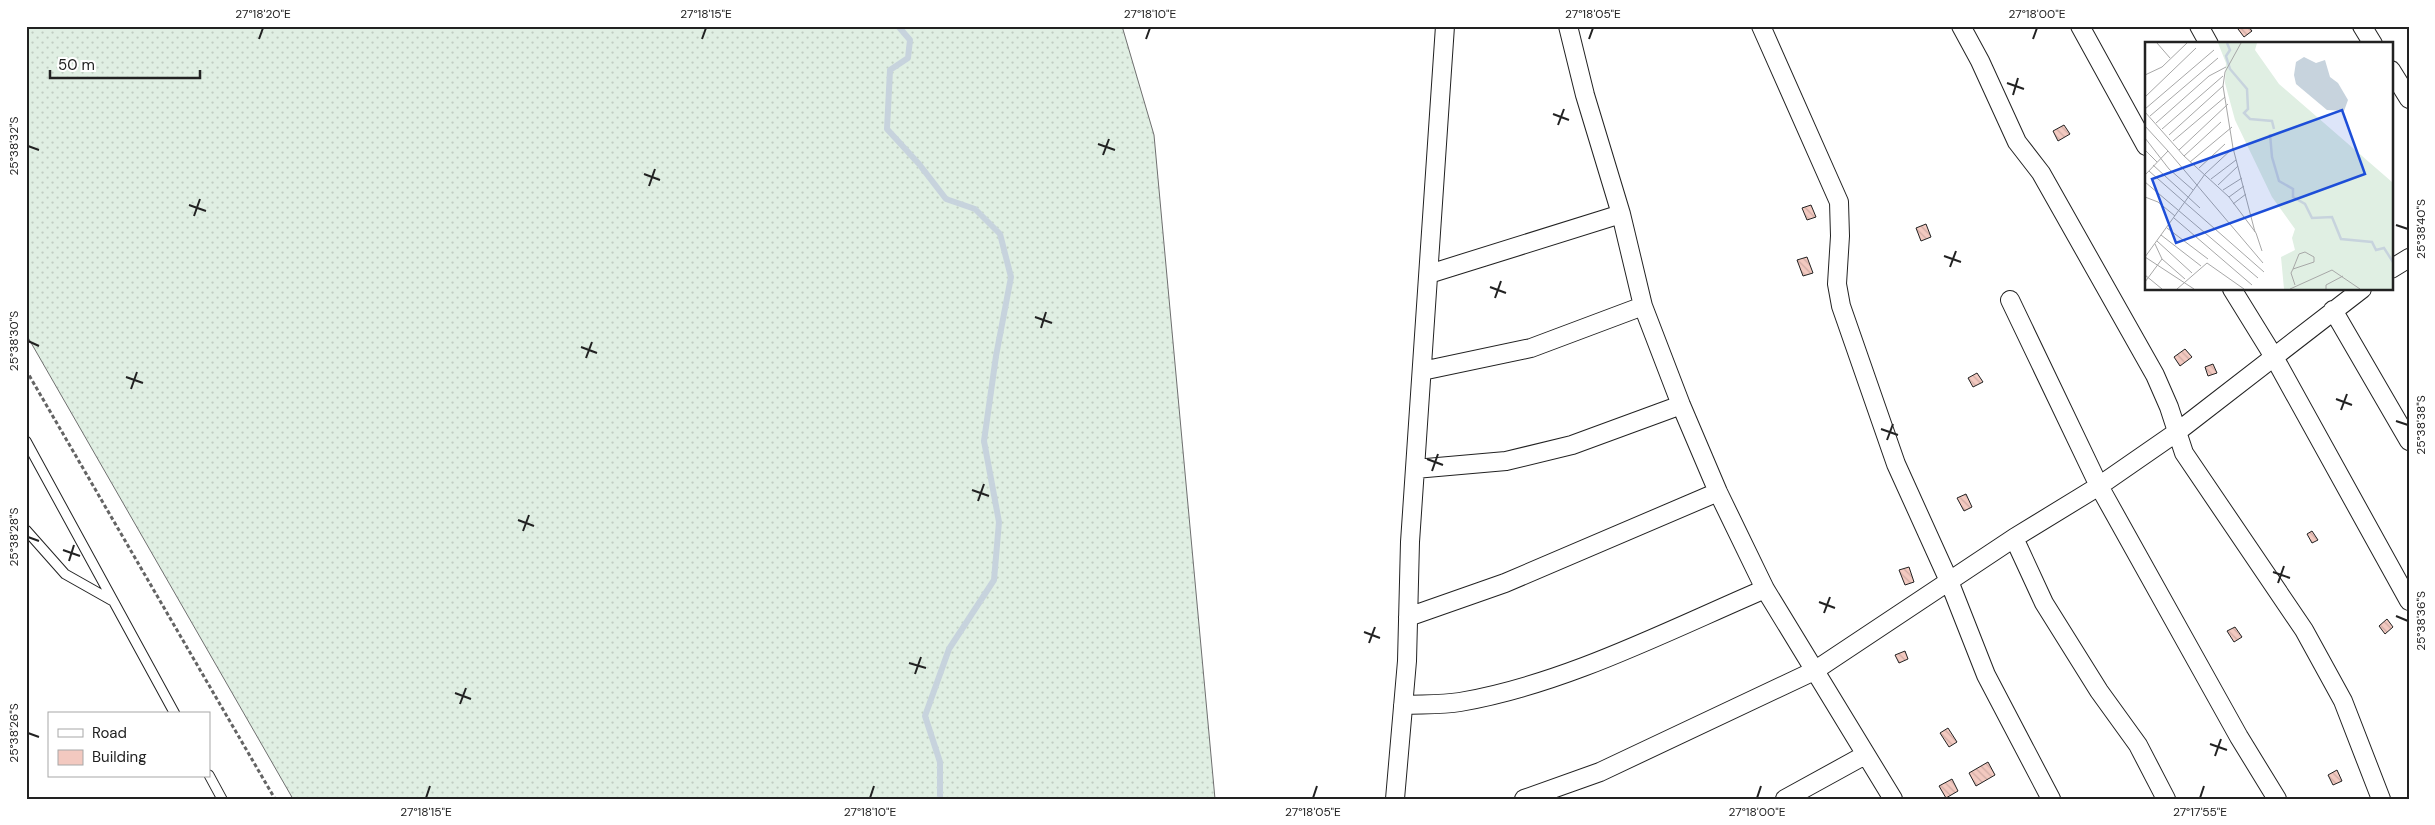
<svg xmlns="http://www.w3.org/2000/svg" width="2435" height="825" viewBox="0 0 2435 825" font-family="'DM Sans',sans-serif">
<defs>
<pattern id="grass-dots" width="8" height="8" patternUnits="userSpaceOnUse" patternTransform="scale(1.25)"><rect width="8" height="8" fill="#e0efe3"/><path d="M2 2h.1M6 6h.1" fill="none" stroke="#c0cdc2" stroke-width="1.8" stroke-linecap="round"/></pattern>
<pattern id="building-back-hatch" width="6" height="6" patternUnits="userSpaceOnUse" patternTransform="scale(1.25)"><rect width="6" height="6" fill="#f3c9c0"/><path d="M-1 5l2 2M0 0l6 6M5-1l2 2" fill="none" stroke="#d0aca5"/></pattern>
</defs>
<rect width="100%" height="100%" fill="#fff"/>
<path fill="url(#grass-dots)" stroke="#6f6f6f" d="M26,26H1122L1154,135L1215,799H293L26,334Z"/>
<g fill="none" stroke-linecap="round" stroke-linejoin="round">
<path stroke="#c7d3dd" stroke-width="6" d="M898,26L910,40L908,58L890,70L887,129L919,164L946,199L975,209L1000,234L1011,277L996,356L984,441L999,522L994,580L949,649L925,716L940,762V799"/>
</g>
<path fill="url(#building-back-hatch)" stroke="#222" d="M2241,26H2248L2252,31L2244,37L2238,29Z
M2064,125L2070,134L2058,141L2053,131Z
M1811,205L1816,217L1807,220L1802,208Z
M1926,224L1931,237L1921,241L1916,228Z
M1807,257L1813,273L1803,276L1797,260Z
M2185,349L2192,357L2180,366L2174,357Z
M2213,364L2217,373L2208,376L2205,367Z
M1977,373L1983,382L1973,387L1968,378Z
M1966,494L1972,507L1964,511L1957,498Z
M2312,531L2318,540L2312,543L2307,534Z
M1909,567L1914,582L1905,585L1899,570Z
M2387,619L2393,627L2385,634L2379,626Z
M2235,627L2242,637L2234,642L2227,631Z
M1905,651L1908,659L1899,663L1895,655Z
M1948,728L1957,742L1949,747L1940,733Z
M1988,762L1995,775L1976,786L1969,773Z
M2337,770L2342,781L2333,785L2328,775Z
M1952,779L1958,791L1946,798L1939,786Z"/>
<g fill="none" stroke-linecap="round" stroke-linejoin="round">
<defs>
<path id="service" d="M26,441L175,714
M26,530L65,574L111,600
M209,775L222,799"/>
<path id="minor" d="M1568,26L1585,95L1621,214L1643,306L1681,405L1718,492L1765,589L1893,799
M1761,26L1839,202L1840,236L1837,284L1841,306L1896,464L1949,581L1986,675L2051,799
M1961,26L1980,61L2017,142L2041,173L2155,375L2169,407L2184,453L2304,630L2343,701L2381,799
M2080,26L2146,146
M2199,26L2209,44
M2362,26L2373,44
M2391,70L2409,99
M2391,269L2409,258
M1429,274L1621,214
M2232,289L2274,357L2409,601
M2010,300L2099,486L2239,737L2277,799
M2333,310L2409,441
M1422,371L1531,348L1643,306
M1415,469L1506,461L1572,445L1681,405
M2014,538L2044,603L2099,691L2138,745L2166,799
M1408,617L1505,583L1718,492
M1403,705C1422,704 1442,705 1460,702C1565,684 1667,631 1765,589
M1395,799L1407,661L1410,542L1445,26
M1524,799L1600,772L1814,671L2014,538L2099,486L2177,432L2362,289
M1785,799L1865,755"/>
</defs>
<use href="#service" stroke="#222" stroke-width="11"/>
<use href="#minor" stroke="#222" stroke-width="20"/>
<path stroke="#646464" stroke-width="3" stroke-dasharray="4 2.5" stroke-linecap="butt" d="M26,370L275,799"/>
<use href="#service" stroke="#fff" stroke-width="9"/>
<use href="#minor" stroke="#fff" stroke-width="18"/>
</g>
<path fill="none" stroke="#222" stroke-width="2" d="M259,39L263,28M702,39L706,28M1146,39L1150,28M1589,39L1593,28M2033,39L2037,28M2007,83L2024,89M2013,95L2018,78M1553,114L1569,120M1558,125L1564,109M1098,144L1115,150M28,146L39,150M1103,155L1109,139M644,174L660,180M649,186L655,169M189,205L206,211M194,216L200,199M2396,225L2408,229M1944,256L1961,262M1950,267L1956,251M1490,287L1506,293M1495,298L1501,281M1035,317L1052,323M1041,328L1046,312M28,341L39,346M581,347L597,353M586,358L592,342M126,377L143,383M131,389L137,372M2336,399L2352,405M2341,410L2347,394M2396,421L2408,425M1881,429L1898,435M1887,440L1893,424M1427,459L1443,465M1432,471L1438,454M972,490L989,496M978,501L984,484M518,520L534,526M523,531L529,515M28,537L39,541M63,550L80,556M69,561L74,545M2273,572L2290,578M2278,583L2284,566M1819,602L1835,608M1824,613L1830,597M2396,616L2408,621M1364,632L1380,638M1369,643L1375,627M909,663L926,668M915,674L921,657M455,693L471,699M460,704L466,688M28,733L39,737M2210,744L2227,750M2215,756L2221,739M426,798L430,786M870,798L874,786M1313,798L1317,786M1757,798L1761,786M2200,798L2204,786"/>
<g transform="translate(2145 42)">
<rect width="248" height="248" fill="#fff"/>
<path d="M73,1H112L110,8L134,42L247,140V247H139L136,215L150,208L147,196L150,187L127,155L90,78L80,41L81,21Z" fill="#e0efe3"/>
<path d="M159,15L171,21L180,18L185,35L193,41L203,58L199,69L182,68L151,42L149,33L151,20Z" fill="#c7d3dd"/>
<path fill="none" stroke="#c7d3dd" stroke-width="2.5" d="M82,1L85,8L81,14L85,27L102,47L103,67L99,71L105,77L127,79L129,87M125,92L127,115L134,139L148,147V155L160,162L167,176L187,175L196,197L227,200L231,208L239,206L248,220"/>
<path fill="none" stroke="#a7a7a7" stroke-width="1" d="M12,1L25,16M96,1L80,30L78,44L88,106L110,190M0,33L17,25L42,1M0,55L51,6M0,67L69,8M0,70L39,114L84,155L111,191L117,209M5,74L73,16M11,81L64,34L81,25M0,84L23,109M17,87L78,34M24,93L78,44M0,96L24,127L48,148M28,99L80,55M0,108L12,120M34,108L83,62M39,114L76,80M45,120L87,85M8,123L55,166M54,126L80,102M4,129L119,230M0,133L23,109L118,221M66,137L91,118M0,140L113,236M73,143L93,124M78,148L97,136M0,155L13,160L30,174M84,155L99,144M88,162L101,152M29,176L107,243M22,186L63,217M16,193L56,224M12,199L47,231M10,202L17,217L40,237M0,215L60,132L88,106M0,215L49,247M148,227L169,220V215L160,210L154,212L148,227L146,231L150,243M0,233L17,247M0,240L17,217M32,247L62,221L99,247M145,247L187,228L215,247M181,247V243L198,234"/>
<path fill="#1d4ed8" fill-opacity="0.15" stroke="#1d4ed8" stroke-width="2.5" d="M197,68L220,132L31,201L7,137Z"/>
<rect width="248" height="248" fill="none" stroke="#222" stroke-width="2.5"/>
</g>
<rect width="2435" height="825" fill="none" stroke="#ffffff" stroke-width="55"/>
<rect x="48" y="712" width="162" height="65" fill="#ffffff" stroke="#a7a7a7"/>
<rect x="58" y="729" width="25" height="8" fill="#ffffff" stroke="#a7a7a7"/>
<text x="92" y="738" font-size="15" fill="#222222">Road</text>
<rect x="58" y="750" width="25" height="15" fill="#f3c9c0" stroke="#a7a7a7"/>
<text x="92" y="762" font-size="15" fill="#222222">Building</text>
<path d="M50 70v8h150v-8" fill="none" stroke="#222222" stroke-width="2.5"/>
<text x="58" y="70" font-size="15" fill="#222222" stroke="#ffffff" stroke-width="4" paint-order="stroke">50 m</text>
<rect x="28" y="28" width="2380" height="770" fill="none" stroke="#222" stroke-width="2"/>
<g font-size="12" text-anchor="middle" fill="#222">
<text x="263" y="18">27°18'20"E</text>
<text x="706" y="18">27°18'15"E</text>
<text x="1150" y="18">27°18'10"E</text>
<text x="1593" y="18">27°18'05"E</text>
<text x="2037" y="18">27°18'00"E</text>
<text transform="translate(14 146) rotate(-90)" y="4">25°38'32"S</text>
<text transform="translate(2421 229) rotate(-90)" y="4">25°38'40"S</text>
<text transform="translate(14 341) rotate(-90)" y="4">25°38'30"S</text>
<text transform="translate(2421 425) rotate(-90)" y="4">25°38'38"S</text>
<text transform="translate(14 537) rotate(-90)" y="4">25°38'28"S</text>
<text transform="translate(2421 621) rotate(-90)" y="4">25°38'36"S</text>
<text transform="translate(14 733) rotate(-90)" y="4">25°38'26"S</text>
<text x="426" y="816">27°18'15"E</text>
<text x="870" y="816">27°18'10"E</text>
<text x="1313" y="816">27°18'05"E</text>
<text x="1757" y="816">27°18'00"E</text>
<text x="2200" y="816">27°17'55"E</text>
</g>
</svg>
